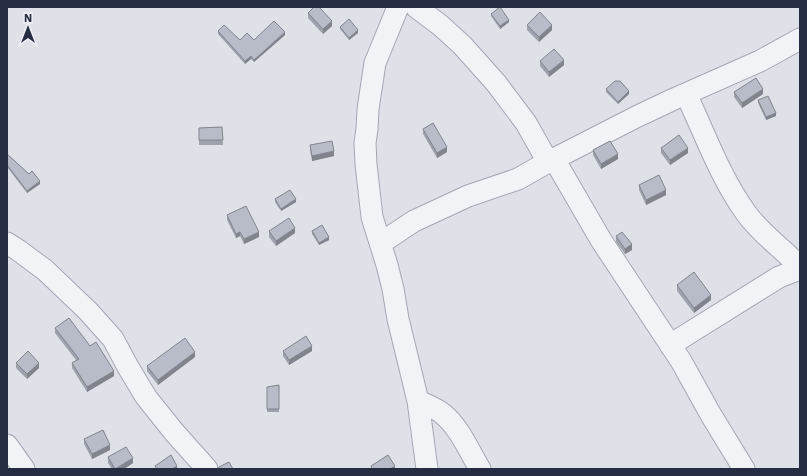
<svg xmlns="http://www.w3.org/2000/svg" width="807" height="476" viewBox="0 0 807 476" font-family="'Work Sans',sans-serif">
<rect width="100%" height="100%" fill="#dfe1e9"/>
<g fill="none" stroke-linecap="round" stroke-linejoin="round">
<defs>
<path id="minor" d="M398,7L375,63L368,109L367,129L365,143L366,164L372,217L387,265L393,289L398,319L418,401L427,469
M416,7L440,25L462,45L496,83L526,123L548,162
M686,94C705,134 720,177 746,213C761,234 782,248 800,267
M554,159L601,240L681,361L711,415L744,469
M7,243L18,250L45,270L88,311L113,339L128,367L146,397L174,432L207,469
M381,243L414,221L440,209L468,196L518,179L548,162L638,116L674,99L760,61L800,39
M670,345L779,277L800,269
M418,401C427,405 436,408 443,414C460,428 469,451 480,469
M7,445L24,469"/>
</defs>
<use href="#minor" stroke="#a4a7b3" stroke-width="23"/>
<use href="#minor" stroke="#f2f3f7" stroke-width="21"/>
</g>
<path fill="#9ea2ad" d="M308,13L332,26L323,34L308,18Z
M491,14L509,22L500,29L491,16Z
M527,25L552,30L539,42L527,30Z
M340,27L358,33L349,40L340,29Z
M218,31L240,40H254L285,35L254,62L251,59L245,64L218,34Z
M540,61L564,65L549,77L540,66Z
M606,89L629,94L618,104L606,92Z
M734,92L763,94L742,108L734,97Z
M758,100L776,116L766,120L758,103Z
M222,127L223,145H199V128Z
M423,129L447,152L437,158L423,134Z
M310,145L334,156L312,161L310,150Z
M661,148L688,153L670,165L661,153Z
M593,150L618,159L601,169L593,155Z
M7,154L40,184L27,193L7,167Z
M639,185L666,195L646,205L639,190Z
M275,199L296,202L281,211L275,202Z
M227,215L259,237L244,244L240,236L236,238L227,220Z
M269,231L295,233L276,246L269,237Z
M312,231L329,240L319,245L312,234Z
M616,236L632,250L625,254L616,242Z
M677,285L711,300L694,313L677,291Z
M55,328L114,376L87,392L72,368V363L76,360L55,333Z
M283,351H312L289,365L283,356Z
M195,357L158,385L147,371V366Z
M16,363L39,368L27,379L16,368Z
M279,385V412H267V387Z
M84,439L110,450L92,459L84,444Z
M108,457L133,463L124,469H112L108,463Z"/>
<path fill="#81848d" d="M509,20V22L500,29V26Z
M332,21V26L323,34V29Z
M552,25V30L539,42V37Z
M358,30V33L349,40V38Z
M285,32V35L254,62V60Z
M251,56V59L245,64V61Z
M564,60V65L549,77V72Z
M763,89V94L742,108V103Z
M629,91V94L618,104V102Z
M776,113V116L766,120V117Z
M447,147V152L437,158V153Z
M688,148V153L670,165V160Z
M334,151V156L312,161V156Z
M618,154V159L601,169V164Z
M40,181V184L27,193V191Z
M666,190V195L646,205V200Z
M8,199V204L7,206V200Z
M296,199V202L281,211V209Z
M295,228V233L276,246V241Z
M240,232V236L236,238V234Z
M259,232V237L244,244V239Z
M329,237V240L319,245V243Z
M632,244V250L625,254V249Z
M711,295V300L694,313V308Z
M312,346V351L289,365V360Z
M195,352V357L158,385V380Z
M39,363V368L27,379V374Z
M114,371V376L87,392V387Z
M110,445V450L92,459V454Z
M133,458V463L124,469H116Z
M177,466V469H172Z
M395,466V469H390Z"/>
<path fill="#b8bcc9" stroke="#81848d" d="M314,7H319L332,21L323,29L308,13Z
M500,7L509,20L500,26L491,14Z
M540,12L552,25L539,37L527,25Z
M349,19L358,30L349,38L340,27Z
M274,21L285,32L254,60L251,56L245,61L218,31L224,25L240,40L247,33L254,40Z
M554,49L564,60L549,72L540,61Z
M756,78L763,89L742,103L734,92Z
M615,81H620L629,91L618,102L606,89Z
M768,96L776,113L766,117L758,100Z
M433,123L447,147L437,153L423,129Z
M222,127L223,140H199V128Z
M679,135L688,148L670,160L661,148Z
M332,141L334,151L312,156L310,145Z
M610,141L618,154L601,164L593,150Z
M7,154L29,174L32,171L40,181L27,191L7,165Z
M659,175L666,190L646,200L639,185Z
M290,190L296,199L281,209L275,199Z
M246,206L259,232L244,239L240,232L236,234L227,215Z
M289,218L295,228L276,241L269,231Z
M322,225L329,237L319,243L312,231Z
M622,232L632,244L625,249L616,236Z
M694,272L711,295L694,308L677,285Z
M69,318L90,346L96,342L114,371L87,387L72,363L79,359L55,328Z
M306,336L312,346L289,360L283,351Z
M185,338L195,352L158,380L147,366Z
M28,351L39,363L27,374L16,363Z
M279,385V409H267V387Z
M103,430L110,445L92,454L84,439Z
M126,447L133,458L115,469L108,457Z
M171,455L177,466L172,469H157L155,466Z
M388,455L395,466L390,469H372L371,466Z
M229,462L233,469H218L219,467Z"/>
<rect width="807" height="476" fill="none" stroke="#262c41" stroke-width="16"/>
<g transform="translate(28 28)" stroke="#eef0f6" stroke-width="3" paint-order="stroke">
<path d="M0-3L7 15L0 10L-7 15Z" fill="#262c41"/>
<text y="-6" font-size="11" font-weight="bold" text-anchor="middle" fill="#262c41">N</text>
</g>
</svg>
